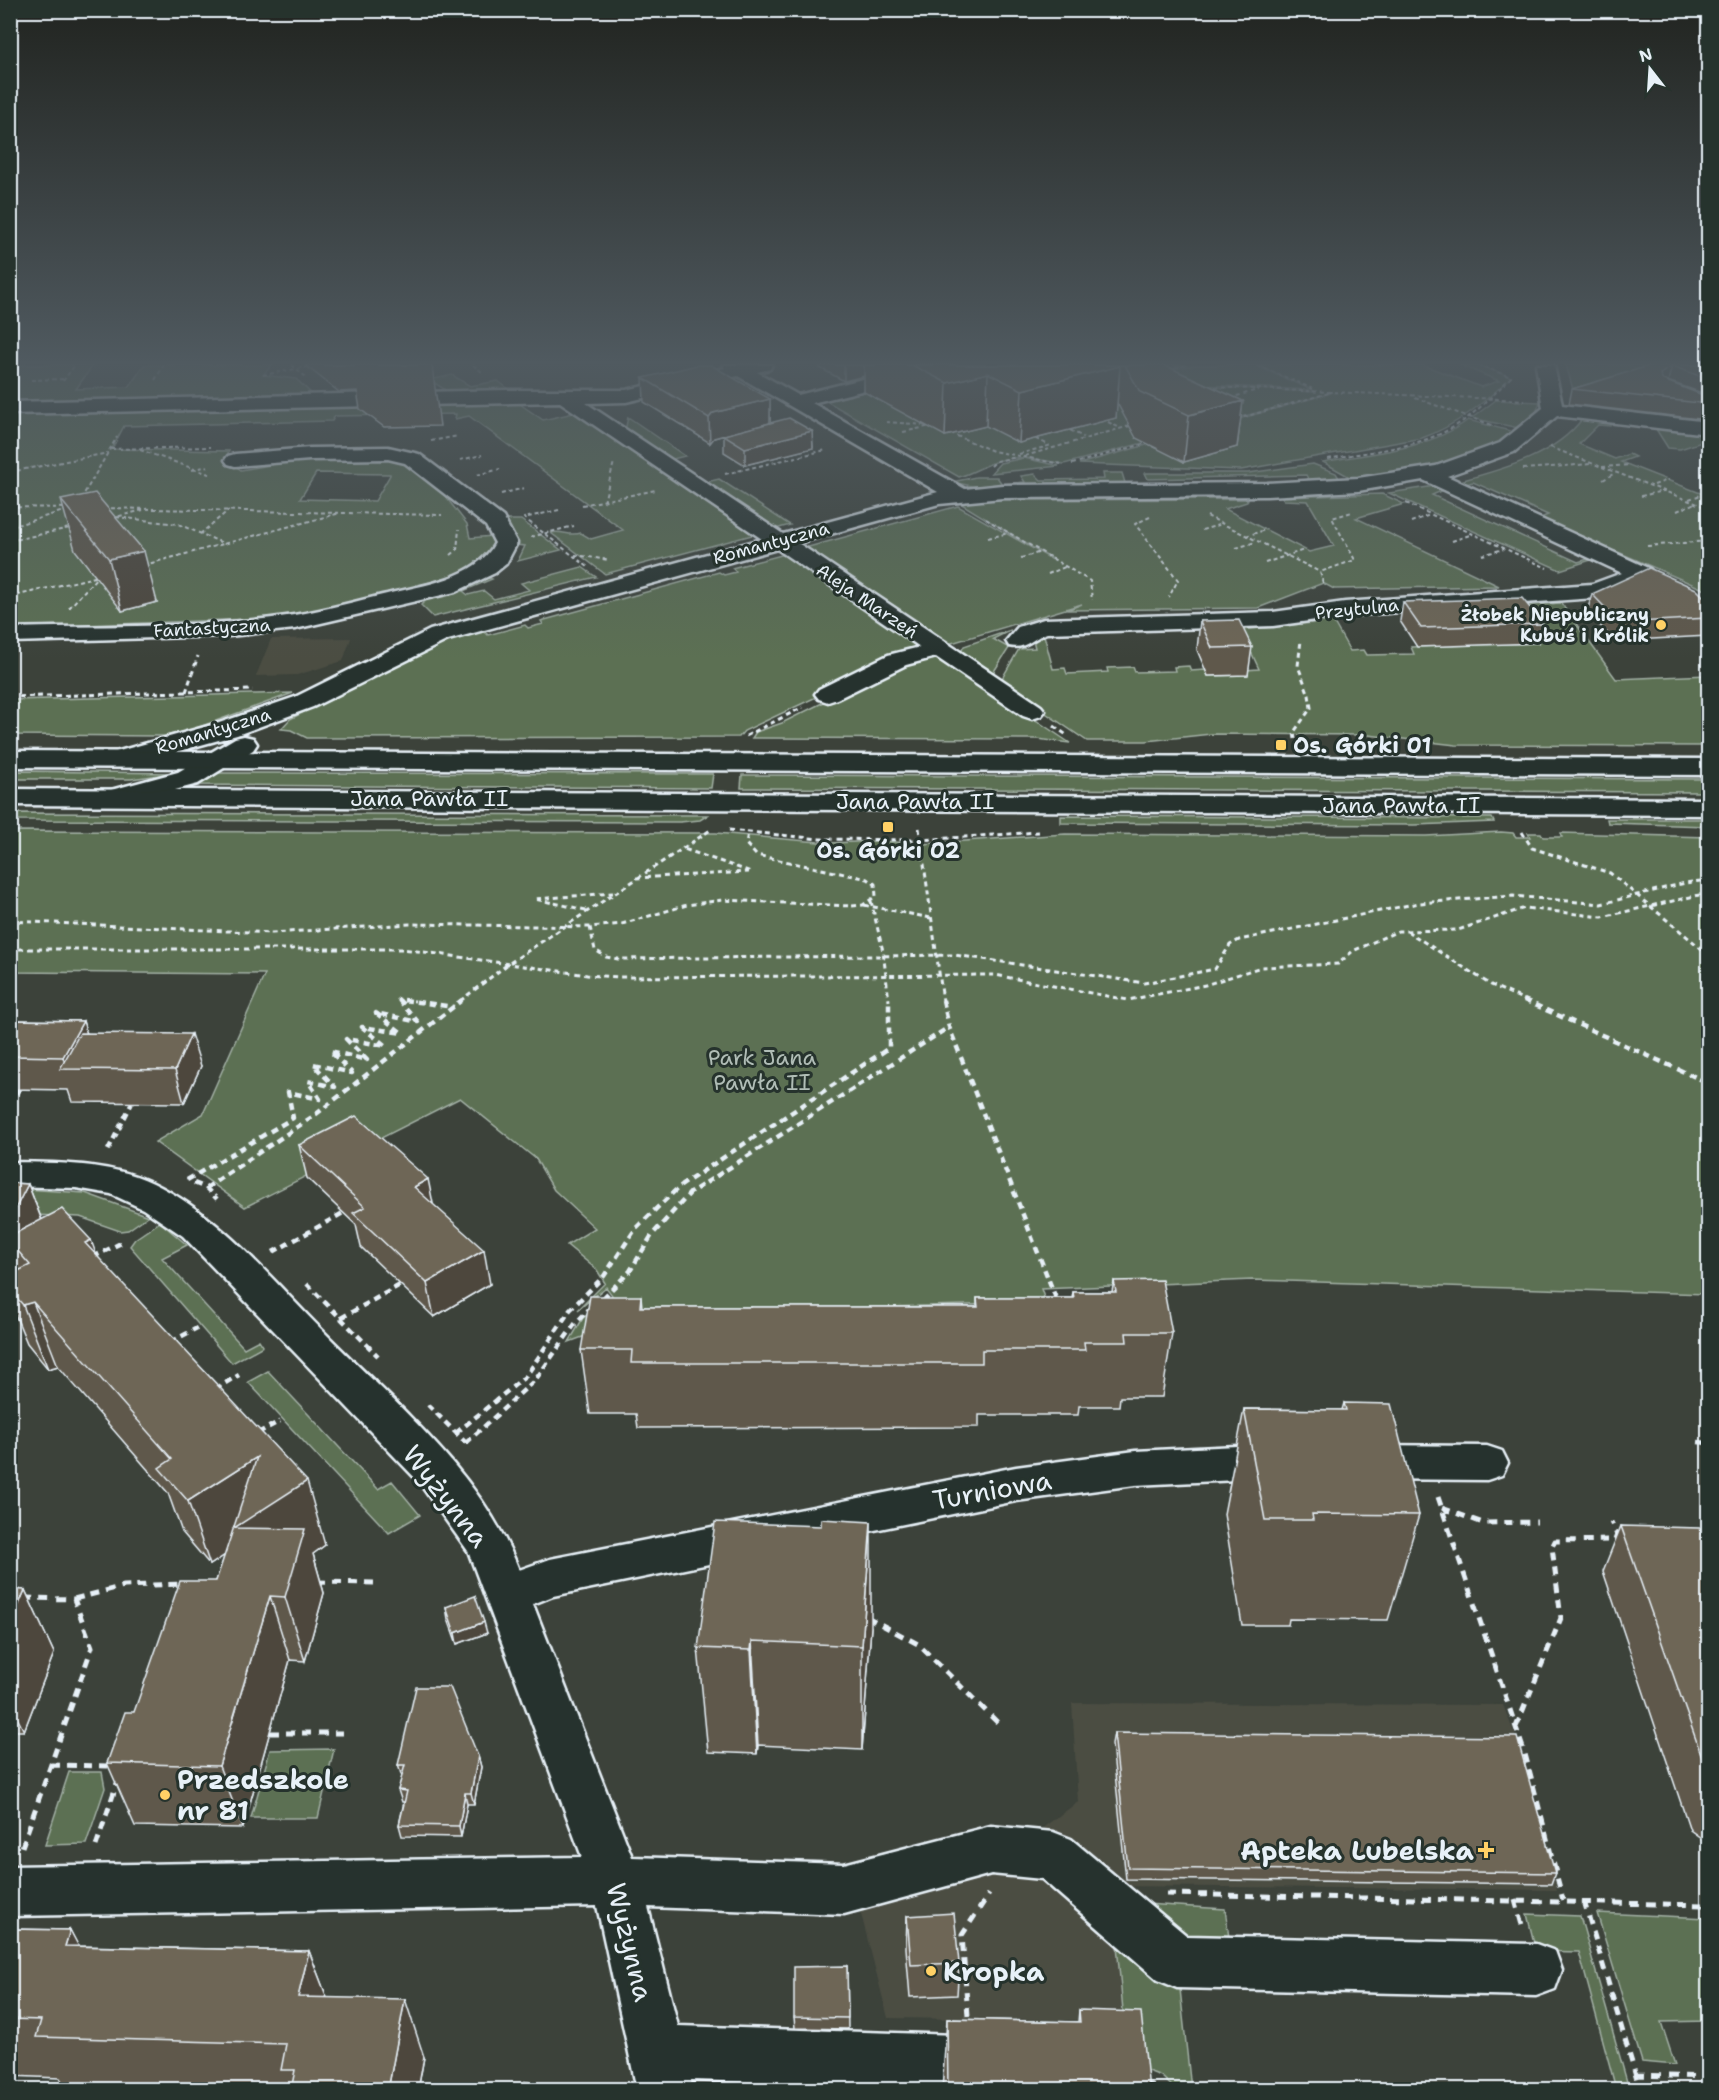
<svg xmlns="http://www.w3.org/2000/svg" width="1719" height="2100" viewBox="0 0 1719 2100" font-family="'Shantell Sans',sans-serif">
<rect width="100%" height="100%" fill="#3c423a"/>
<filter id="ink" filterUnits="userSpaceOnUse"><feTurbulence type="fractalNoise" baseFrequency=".0167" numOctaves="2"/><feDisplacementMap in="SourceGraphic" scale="12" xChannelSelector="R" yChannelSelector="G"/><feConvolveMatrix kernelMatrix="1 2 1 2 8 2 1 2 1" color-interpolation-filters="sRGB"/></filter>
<g filter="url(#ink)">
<path fill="#4b4d43" d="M351,638L343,661L297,675L256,676L271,639Z
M1072,1703L1503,1705L1521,1750L1557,1890L1112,1886L1124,2021L888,2018L860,1910L1015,1863L1045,1826L1078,1802Z"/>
<path fill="#5c6f52" stroke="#a2b0a5" stroke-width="1.5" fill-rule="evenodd" d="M10,365H93L76,389L129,387L144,365H272L263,375L296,379L316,398L11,404Z
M973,365H1187L1105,382L1316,392L1258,365H1423L1481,387L1499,381L1460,365H1478L1511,377C1484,403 1456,426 1422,438L1241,470L1079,464L1331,393L1064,464C1041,460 1021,454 998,461C985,465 973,473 959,477L821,398L830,396L836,399Z
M1195,365H1254L1312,390L1112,381Z
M1566,365H1708V421L1642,414L1641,408L1605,405L1606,410L1578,407Z
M452,375L470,386L498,381L511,391L450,393L430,380Z
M514,400L543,420L578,412L756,534L605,574L551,533C562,530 570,537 581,533L591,539L623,530L469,416L455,419L456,414L335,416L332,421L124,426L112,449L229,451L225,459L241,470L311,458L388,453L420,464L467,524L470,538L493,536L494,545L487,557L464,572L345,607L275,618L11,628L10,408ZM316,473L390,474V475L375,501L300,499Z
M1496,400L1540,402L1535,415L1523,429L1472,418Z
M628,417L685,456L669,460L625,431Z
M1583,418L1615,421L1610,426L1598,425L1579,444L1615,459L1629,454L1635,457L1621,462L1708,496V591L1616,551L1611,553L1538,519L1548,515L1473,482L1462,485L1456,482C1500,470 1554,457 1583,418Z
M1468,420L1518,433L1507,442L1426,470L1355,480L1323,462C1370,453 1429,450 1468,420Z
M1654,426L1708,430V440L1680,449L1668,448Z
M1024,458L1059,466L991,473L1000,463Z
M1313,464L1336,473L1341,481L1310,482L1306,475L1148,479L1145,473H1248Z
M1103,473H1122L1126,486H972L952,482L976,477H997L1002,484L1025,482L1021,476L1035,474L1041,480L1104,479Z
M719,479L790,525L772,530L702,483Z
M1435,486L1444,490L1432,495L1578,562L1591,558L1594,559L1560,570L1389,493Z
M1382,494L1404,504L1356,518L1499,586L1334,589L1323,583L1258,608L1067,610L1082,604L945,645L801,549L958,506L1053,560L960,503L988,500L1248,499L1247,502L1225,509L1309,552L1334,546L1308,501L1284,500L1282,497Z
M506,520H521L561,550L518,561L525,546L515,545L516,538Z
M785,554L919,644L916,650L744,731L739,737L307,738L291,730L281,729L290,719L306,711C363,681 420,650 482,629L488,635L525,625L528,628L543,624L541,621L719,572L724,575L736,572L732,568Z
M582,567L596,577L433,617L421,605L430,596L485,576L492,579L463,591L468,595L484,591L494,599L529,590L521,583Z
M1561,603L1616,679L1708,675V746L1456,745L1368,735L1211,734L1146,741H1087L1000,682L1019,649L1035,648L1032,635H1044L1053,669L1065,668L1067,674L1108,672L1107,668L1133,667L1135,672L1175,671L1174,667L1189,666L1191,671L1205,670L1208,676L1247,675L1245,670L1259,669L1241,630L1333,621L1350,651L1364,650L1367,655L1414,654L1411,647L1537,643L1531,634L1541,633L1521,606Z
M1011,630L993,639L1009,648L991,676L959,656L964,646Z
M936,653L1070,743L1037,739L752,738L756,732L782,723L904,662Z
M293,693L191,730L165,736L11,735V700Z
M11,771L174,773L131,779H11Z
M213,773L713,774L711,788L189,785Z
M742,775L1708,779V792L741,788Z
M10,813L708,815L700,820L680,822L11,820Z
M1061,816L1492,818L1494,822L1414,825L1061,823Z
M1607,819H1708V826L1608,823Z
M11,831L716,833L830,843L881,841L922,844L1065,834L1426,836L1501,832L1513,833L1516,837H1530L1528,833H1541L1543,837H1562L1561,833L1708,837V1294L1252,1280L1041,1289L1046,1303L647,1313L569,1342L583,1318L612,1295L606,1287L578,1310L605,1283L597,1270L567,1245L595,1228L554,1190L536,1159L460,1098L245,1207L155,1142L203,1114L265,974L11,972Z
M10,1188L85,1193L148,1216L128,1230L120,1231L80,1217L11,1214Z
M160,1222L187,1245L162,1258L244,1348L259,1340L263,1346L232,1363L130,1246L135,1239Z
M268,1371L378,1489L392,1481L420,1515L389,1533L248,1382Z
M334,1749L318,1818H251L270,1750Z
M69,1772H102L105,1788L86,1844L45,1845Z
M1113,1902L1225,1909L1230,1945L1177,1962L1191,2089H1175L1161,2076L1116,2059L1124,2021Z
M1597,1913L1708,1918V2021L1661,2022L1675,2065L1642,2062Z
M1527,1914L1580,1916L1629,2089H1616L1579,1952L1536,1951Z"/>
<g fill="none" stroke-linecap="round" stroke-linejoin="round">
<defs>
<path id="minor" d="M723,365H772L770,369L757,372L798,395L919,365H953L951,369L812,403L965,489L1002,485L1267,483L1358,478L1436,466L1500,443L1543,408L1536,365H1554L1562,405L1708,422V434L1557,416L1514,452L1447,476L1650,569L1653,574L1650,579L1595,598L1345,616L1273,626L1047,633C1032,638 1026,650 1009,646L1006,641L1018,627L1044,619L1273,612L1345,602L1592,584L1622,573L1423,480L1358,491L1267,496L1002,498L939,504L798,543L1041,706L1045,711L1041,716L1032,719L1023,716L936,657L906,665L837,699L828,702L819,699L815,694L819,689L888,655L920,647L777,549L448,640L313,707L237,735L121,767L112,765L108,759L112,753L219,723L295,697L430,630L762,539L560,402L10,414V402L506,390H626L725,368ZM738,376L938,492L783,534L586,403L626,402Z
M388,447L419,454L503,517L517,543L506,564L495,573L455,592L295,629L229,636L10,642V628C104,625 201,629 294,615C325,610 356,601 387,594C423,585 476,579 495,543L486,526L405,463L388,459L310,460L235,466L228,464L225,460L228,456L235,454L310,448Z
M244,736L253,738L257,744L253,750L198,784L121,804L111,802L107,796L111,790L178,772L235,738Z
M10,1162C58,1163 109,1162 153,1183C221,1216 270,1278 323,1331C394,1403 482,1474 519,1570L550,1559L1016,1467L1135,1451L1278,1444L1293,1449L1299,1461L1293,1473L1278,1478L1135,1485L1016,1501L553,1596L533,1604L632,1857L844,1864L991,1826L1053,1832L1071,1839L1187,1936L1536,1944L1555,1951L1562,1970L1555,1989L1536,1996L1177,1988L1158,1980L1042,1879L991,1874L844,1914L648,1907L678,2026L988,2036L1007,2044L1015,2063L1007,2082L990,2090L691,2080L692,2090H637L597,1906L10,1916V1866L582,1857L468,1551L418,1481L183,1236L143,1209L111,1194L76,1188L10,1186Z
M1362,1445L1487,1446L1502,1451L1508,1463L1502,1475L1487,1480L1362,1479L1347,1474L1341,1462L1347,1450Z"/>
<path id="major" d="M10,751L1708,759V775L10,767Z
M10,789L1708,799V815L10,805Z"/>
</defs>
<use href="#minor" stroke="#e8f1f8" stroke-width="5"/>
<use href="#major" stroke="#e8f1f8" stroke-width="5"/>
<path stroke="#e8f1f8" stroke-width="2" stroke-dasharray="4 3" stroke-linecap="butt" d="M292,365L296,369L307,367
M473,365L482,372
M1258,365L1315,390
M1168,369L1187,365
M263,375L296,369L306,377
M31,380L64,379
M155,380L164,365
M63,381L75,365
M1208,387L1525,400
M1230,398L1261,389
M1415,398L1492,425
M1237,419L1332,392
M886,422L926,425
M1108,422L1118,427
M1070,430L1083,437
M903,432L931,426
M950,433L993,451L1061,464
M1036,439L1049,445
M431,441L458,436
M1550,447L1708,508
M111,449L211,447
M140,450L212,475
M1019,454L1052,445
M1701,455L1708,462
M1025,456L1133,425
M1328,459C1369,451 1413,449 1450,429C1474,416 1492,396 1511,377L1479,365
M460,460L482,455
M1072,464L1151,442
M991,466L996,461L1017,457
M1602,467L1630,465
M1523,469L1591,464
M192,470L208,466
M10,472L108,453
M725,474L826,450
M477,475L500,469
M1603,480L1615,473
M1654,485L1668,480
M501,494L524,488
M1641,496L1663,491
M81,499L117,437
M1689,499L1704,494
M604,502L614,462
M1406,503L1547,568
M582,505L656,490
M10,507L67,508
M104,508L442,515
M143,510L116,517L178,524L225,544
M559,510L524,518L588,567
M1677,511L1695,503
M1207,516L1320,572
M1150,517L1135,524L1178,580L1169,597
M986,519L1090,581L1092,600
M1411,522L1430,515
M10,527L67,510
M1202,530L1222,524
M200,534L229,510
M1246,536L1265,530
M531,537L574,526
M988,538L1009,533
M10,541L74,527
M1452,541L1473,534
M1647,546L1708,541
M1236,548L1256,542
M451,555L457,550L459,529
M575,555L609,560
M1482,555L1504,549
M1021,558L1041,552
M1265,563L1304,550
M144,565L340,513
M1048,574L1065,567
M1323,583L1320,572L1355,560L1332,518L1352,512
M10,597L99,576
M69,608L98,576"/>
<path stroke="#e8f1f8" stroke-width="3" stroke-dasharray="5 4" stroke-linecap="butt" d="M186,692L198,656
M10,697L253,690
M1054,726L1068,736
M746,736L803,707
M1295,739L1294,732L1311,708L1309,695L1298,666L1301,640
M919,828L943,1001
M729,830L820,839L920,840L1039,832
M1522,832L1532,848L1610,873L1708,954
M636,878L751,872L681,848
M871,901L883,951L889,1001
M864,905L931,918
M586,910L535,899L613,893
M10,921L272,933L410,924L590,927L622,924L687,905L723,900L851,906L863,905L876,896L875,884L868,879L756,855L746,844L748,832
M590,927L595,950L606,957L618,959L955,955L1144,983L1215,969L1230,945L1239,940L1419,903L1513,896L1601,904L1685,883L1708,880
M1407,931L1491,985L1527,1001
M10,949H403L587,975L619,977L995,975L1128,1000L1205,985L1261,967L1338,964L1353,951L1398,931L1458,930L1525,908L1602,917L1708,893
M400,1001L398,999L415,1001
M460,1001L508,964L712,829"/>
<path stroke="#e8f1f8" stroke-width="4.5" stroke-dasharray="7 5" stroke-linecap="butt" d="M404,1000L454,1007
M943,1000L949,1027L1057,1301
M1524,1000L1702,1080L1708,1086
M10,1104L19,1089
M108,1150L132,1103
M187,1180L293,1118L288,1092L320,1099L308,1081L335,1087L313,1064L352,1073L330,1051L367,1060L346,1039L386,1046L362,1027L402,1033L376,1013L418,1022L399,1000
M194,1183L206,1188L217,1199
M206,1188L315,1115L462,1000
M273,1252L343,1213
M93,1257L121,1243
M307,1284L378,1356
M603,1298L630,1271L652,1235L690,1193L949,1027
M341,1318L400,1285
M171,1342L197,1328
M215,1389L239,1375
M428,1405L466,1443
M258,1433L280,1421
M456,1433L526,1376L570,1310L604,1276L636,1228L679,1187L889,1048V1000
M1698,1442L1708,1443
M466,1443L536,1379L575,1324L590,1308"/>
<path stroke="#e8f1f8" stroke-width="5" stroke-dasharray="9 7" stroke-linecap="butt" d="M1438,1497L1525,1754L1563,1900
M1442,1508L1483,1523L1537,1522
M317,1582L379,1583
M74,1599L124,1586L182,1584
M867,1617L918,1644L999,1724
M1516,1727L1561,1618L1552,1547L1555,1541L1615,1540L1617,1535L1611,1522
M270,1733H345
M51,1765L112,1766
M96,1846L117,1783
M22,1847L92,1647L74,1599L26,1598
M1166,1894L1708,1905
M1515,1900L1522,1925
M1584,1901L1640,2090
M968,2016L962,1935L989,1894
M1636,2075L1708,2077
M1145,2083L1164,2090
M526,2090L527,2076"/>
<use href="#minor" fill="#26332d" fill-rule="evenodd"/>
<use href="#major" fill="#26332d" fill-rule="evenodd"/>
</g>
<path fill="#5f584b" stroke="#e8f1f8" stroke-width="1.5" d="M305,365H432L440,426L384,427L360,409L357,391L339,392Z
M820,365H1164L1243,401L1237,447L1184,462L1136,438L1117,403L1116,418L1019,443L986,426L945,436L864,392V376L844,381L820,368Z
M1652,365L1708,369V395L1668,381L1667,382L1708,397V420L1569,404L1572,389Z
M643,378L770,399V423L812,431L813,448L745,465L724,452V435L714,438L710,443L644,402Z
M61,500L157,602L122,611L75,550Z
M1592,594L1708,601V636L1615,641L1587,612Z
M1403,602L1543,624L1538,643L1417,647L1400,621Z
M1200,621L1252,647L1248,675L1208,676L1197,650Z
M10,1020L83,1021L86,1033L201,1066L184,1103L72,1102L68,1090L10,1089Z
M299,1145L433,1205L490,1284L434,1317L361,1247L356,1225L307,1178Z
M10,1183L28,1184L42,1220L97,1256L325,1545L313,1554L324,1593L305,1661L290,1660L243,1828L135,1826L107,1763L134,1712L216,1581L225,1555L210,1565L182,1532L168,1493L58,1366L48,1369L27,1343L10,1302Z
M1114,1281L1172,1333L1162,1397H1120L1119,1406H1079L1078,1415H979V1427L638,1428L636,1414H590L581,1350L641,1296L642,1307H977V1298H1072L1073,1292H1112Z
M1344,1403L1419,1515L1388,1620L1289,1619L1288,1625H1242L1224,1514L1244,1409L1342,1410Z
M1621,1526L1708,1550V1843L1690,1830L1603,1571Z
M10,1589L25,1590L54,1653L24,1731H10Z
M446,1607L487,1633L457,1644L448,1619Z
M871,1627L862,1750L758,1745L757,1754L708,1752L698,1648Z
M1114,1733L1555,1873L1551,1884L1126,1879L1112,1744Z
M478,1756L481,1767L474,1804H467L461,1837L402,1836L399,1825L404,1802H402L398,1790L402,1777L398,1765Z
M907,1916L959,1963L957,1995L910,1997L906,1948Z
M10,1929L70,1930L78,1946L309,1951L327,1998L424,2057L418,2090H67L60,2078L10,2076Z
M847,1966L848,2029L795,2028L794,2017Z
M1079,2010L1149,2090H942L947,2019L1078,2022Z"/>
<path fill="#4d473d" stroke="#e8f1f8" stroke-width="1.5" d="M844,365H864V376L844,381Z
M1120,366L1116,418L1019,443L1022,390Z
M1672,366L1668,381L1656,388L1660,374Z
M988,373L986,426L945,436L947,383Z
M770,399V423L714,438L710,443L709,418L713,413Z
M1243,401L1237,447L1184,462L1189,415Z
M812,431L813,448L745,465V448Z
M144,551L157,602L122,611L109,559Z
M83,1021L93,1054L67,1069L63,1057Z
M191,1034L201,1066L184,1103L175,1070Z
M428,1179L435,1213L414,1187Z
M28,1184L52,1247L10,1242V1219Z
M91,1240L114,1304L85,1243Z
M10,1247L29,1295L28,1297L10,1251Z
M484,1250L490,1284L434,1317L427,1283Z
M33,1302L58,1366L48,1369L23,1305Z
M257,1457L307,1481L325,1545L313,1554L324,1593L305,1661L285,1597L240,1545L210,1565L188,1501Z
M871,1522V1627L862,1750V1646Z
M25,1590L54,1653L24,1731L10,1704V1625Z
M270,1596L290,1660L243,1828L219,1766Z
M484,1622L487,1633L457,1644L455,1633Z
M752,1641L758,1745L757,1754L751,1650Z
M478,1756L481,1767L474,1804L471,1793Z
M465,1793L467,1804L461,1837L459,1826Z
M70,1930L102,1990L65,1946Z
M309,1951L332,2011L298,1997Z
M405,1999L424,2057L418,2090H388Z"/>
<path fill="#6e6657" stroke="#e8f1f8" stroke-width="1.5" d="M697,365H711L770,399L713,413L709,418L643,378Z
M912,365H1119L1120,366L1022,390L988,373L947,383Z
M1125,365H1164L1243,401L1189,415L1140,392Z
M1652,365H1699L1708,369V379L1672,366L1660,374L1663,380L1708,397V404L1572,389Z
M789,418L812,431L745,448L724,435Z
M95,493L144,551L109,559L61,500Z
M1649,568L1696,589L1708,601V618L1620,623L1592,594Z
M1522,598L1543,624L1421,628L1403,602Z
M1239,620L1252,647L1212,648L1200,621Z
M10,1020L83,1021L63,1057L10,1056Z
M80,1033L191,1034L175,1070L60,1069Z
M356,1116L428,1179L414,1187L484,1250L427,1283L353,1213L365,1207L299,1145Z
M10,1183L28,1184L10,1219Z
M62,1209L91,1240L85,1243L307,1481L234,1528L305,1529L285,1597L270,1596L219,1766L107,1763L125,1712H134L180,1581H216L257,1457L188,1501L159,1468L172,1459L33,1302L23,1305L10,1290V1275L30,1265L10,1242V1236Z
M1162,1280L1172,1333H1126L1127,1342H1084L1085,1350H982V1363H631L632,1350H581L590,1296H641L640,1307H978L977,1298H1074L1073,1292H1116L1114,1281Z
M1344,1403L1391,1404L1419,1515L1312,1514L1313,1520H1265L1244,1409L1346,1410Z
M821,1519L871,1522L862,1646L752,1641L751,1650L698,1648L715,1522L821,1526Z
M1621,1526L1700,1528L1708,1550V1774Z
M10,1589L25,1590L10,1625Z
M475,1596L484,1622L455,1633L446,1607Z
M416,1687H450L478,1756L471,1793H465L459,1826L399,1825L407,1791L398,1790L405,1765H398Z
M1114,1733L1517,1737L1555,1873L1128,1868Z
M954,1913L959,1963L911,1965L907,1916Z
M10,1929L70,1930L65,1946L309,1951L298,1997L405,1999L388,2090H291L295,2070H281L286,2044L36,2037L41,2020L10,2019Z
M847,1966L848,2018L794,2017V1967Z
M1079,2010L1141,2012L1149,2090H948L947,2019L1080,2022Z"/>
</g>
<linearGradient id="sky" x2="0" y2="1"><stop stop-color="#212420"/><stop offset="0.55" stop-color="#505a60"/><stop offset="1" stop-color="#505a60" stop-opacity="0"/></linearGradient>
<rect width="1719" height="659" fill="url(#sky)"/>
<g fill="#ffd166" stroke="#26332d" stroke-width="2">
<circle cx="1661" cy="625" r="6"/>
<rect x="1275" y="739" width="12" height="12" rx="3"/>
<rect x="882" y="821" width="12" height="12" rx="3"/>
<circle cx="165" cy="1795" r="6"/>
<path d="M1483 1841h6v6h6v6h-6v6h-6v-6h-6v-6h6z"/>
<circle cx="931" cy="1971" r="6"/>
</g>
<g text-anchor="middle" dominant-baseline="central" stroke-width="6" stroke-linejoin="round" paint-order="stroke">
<g font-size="18" fill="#e8f1f8" stroke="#26332d">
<text transform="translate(771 543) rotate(-15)">Romantyczna</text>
<text transform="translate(867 601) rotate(34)">Aleja Marzeń</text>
<text transform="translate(1357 609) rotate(-6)">Przytulna</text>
<text transform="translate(212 628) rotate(-3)">Fantastyczna</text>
<text transform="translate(213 731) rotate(-17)">Romantyczna</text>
</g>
<g font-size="18" font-weight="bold" fill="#e8f1f8" stroke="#26332d" text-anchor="end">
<text x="1649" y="615">Żłobek Niepubliczny<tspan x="1649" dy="21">Kubuś i Królik</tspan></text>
</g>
<g font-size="22" font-weight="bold" fill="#e8f1f8" stroke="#26332d" text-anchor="start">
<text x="1293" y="745">Os. Górki 01</text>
<text x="888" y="850" text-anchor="middle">Os. Górki 02</text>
</g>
<g font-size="22" fill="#e8f1f8" stroke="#26332d">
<text x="429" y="798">Jana Pawła II</text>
<text x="915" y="801">Jana Pawła II</text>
<text x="1401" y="805">Jana Pawła II</text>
</g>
<g font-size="22" fill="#b0bdb6" stroke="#26332d">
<text x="762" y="1057">Park Jana<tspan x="762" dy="25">Pawła II</tspan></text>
</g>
<g font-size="27" fill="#e8f1f8" stroke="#26332d">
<text transform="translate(992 1490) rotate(-10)">Turniowa</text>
<text transform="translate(446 1496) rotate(52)">Wyżynna</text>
<text transform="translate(630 1942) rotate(76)">Wyżynna</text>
</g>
<g font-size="27" font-weight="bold" fill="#e8f1f8" stroke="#26332d" text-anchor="start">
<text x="177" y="1779">Przedszkole<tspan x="177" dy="31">nr 81</tspan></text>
<text x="1474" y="1850" text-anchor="end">Apteka Lubelska</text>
<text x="943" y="1971">Kropka</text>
</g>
</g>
<rect width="1719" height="2100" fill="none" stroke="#26332d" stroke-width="36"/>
<rect x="18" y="18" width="1683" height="2064" fill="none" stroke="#e8f1f8" stroke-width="2" filter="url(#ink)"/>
<g transform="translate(1650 69) rotate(343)" stroke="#26332d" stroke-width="4.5" paint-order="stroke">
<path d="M0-4.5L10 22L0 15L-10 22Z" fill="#e8f1f8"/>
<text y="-9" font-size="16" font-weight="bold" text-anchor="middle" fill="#e8f1f8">N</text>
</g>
</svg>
